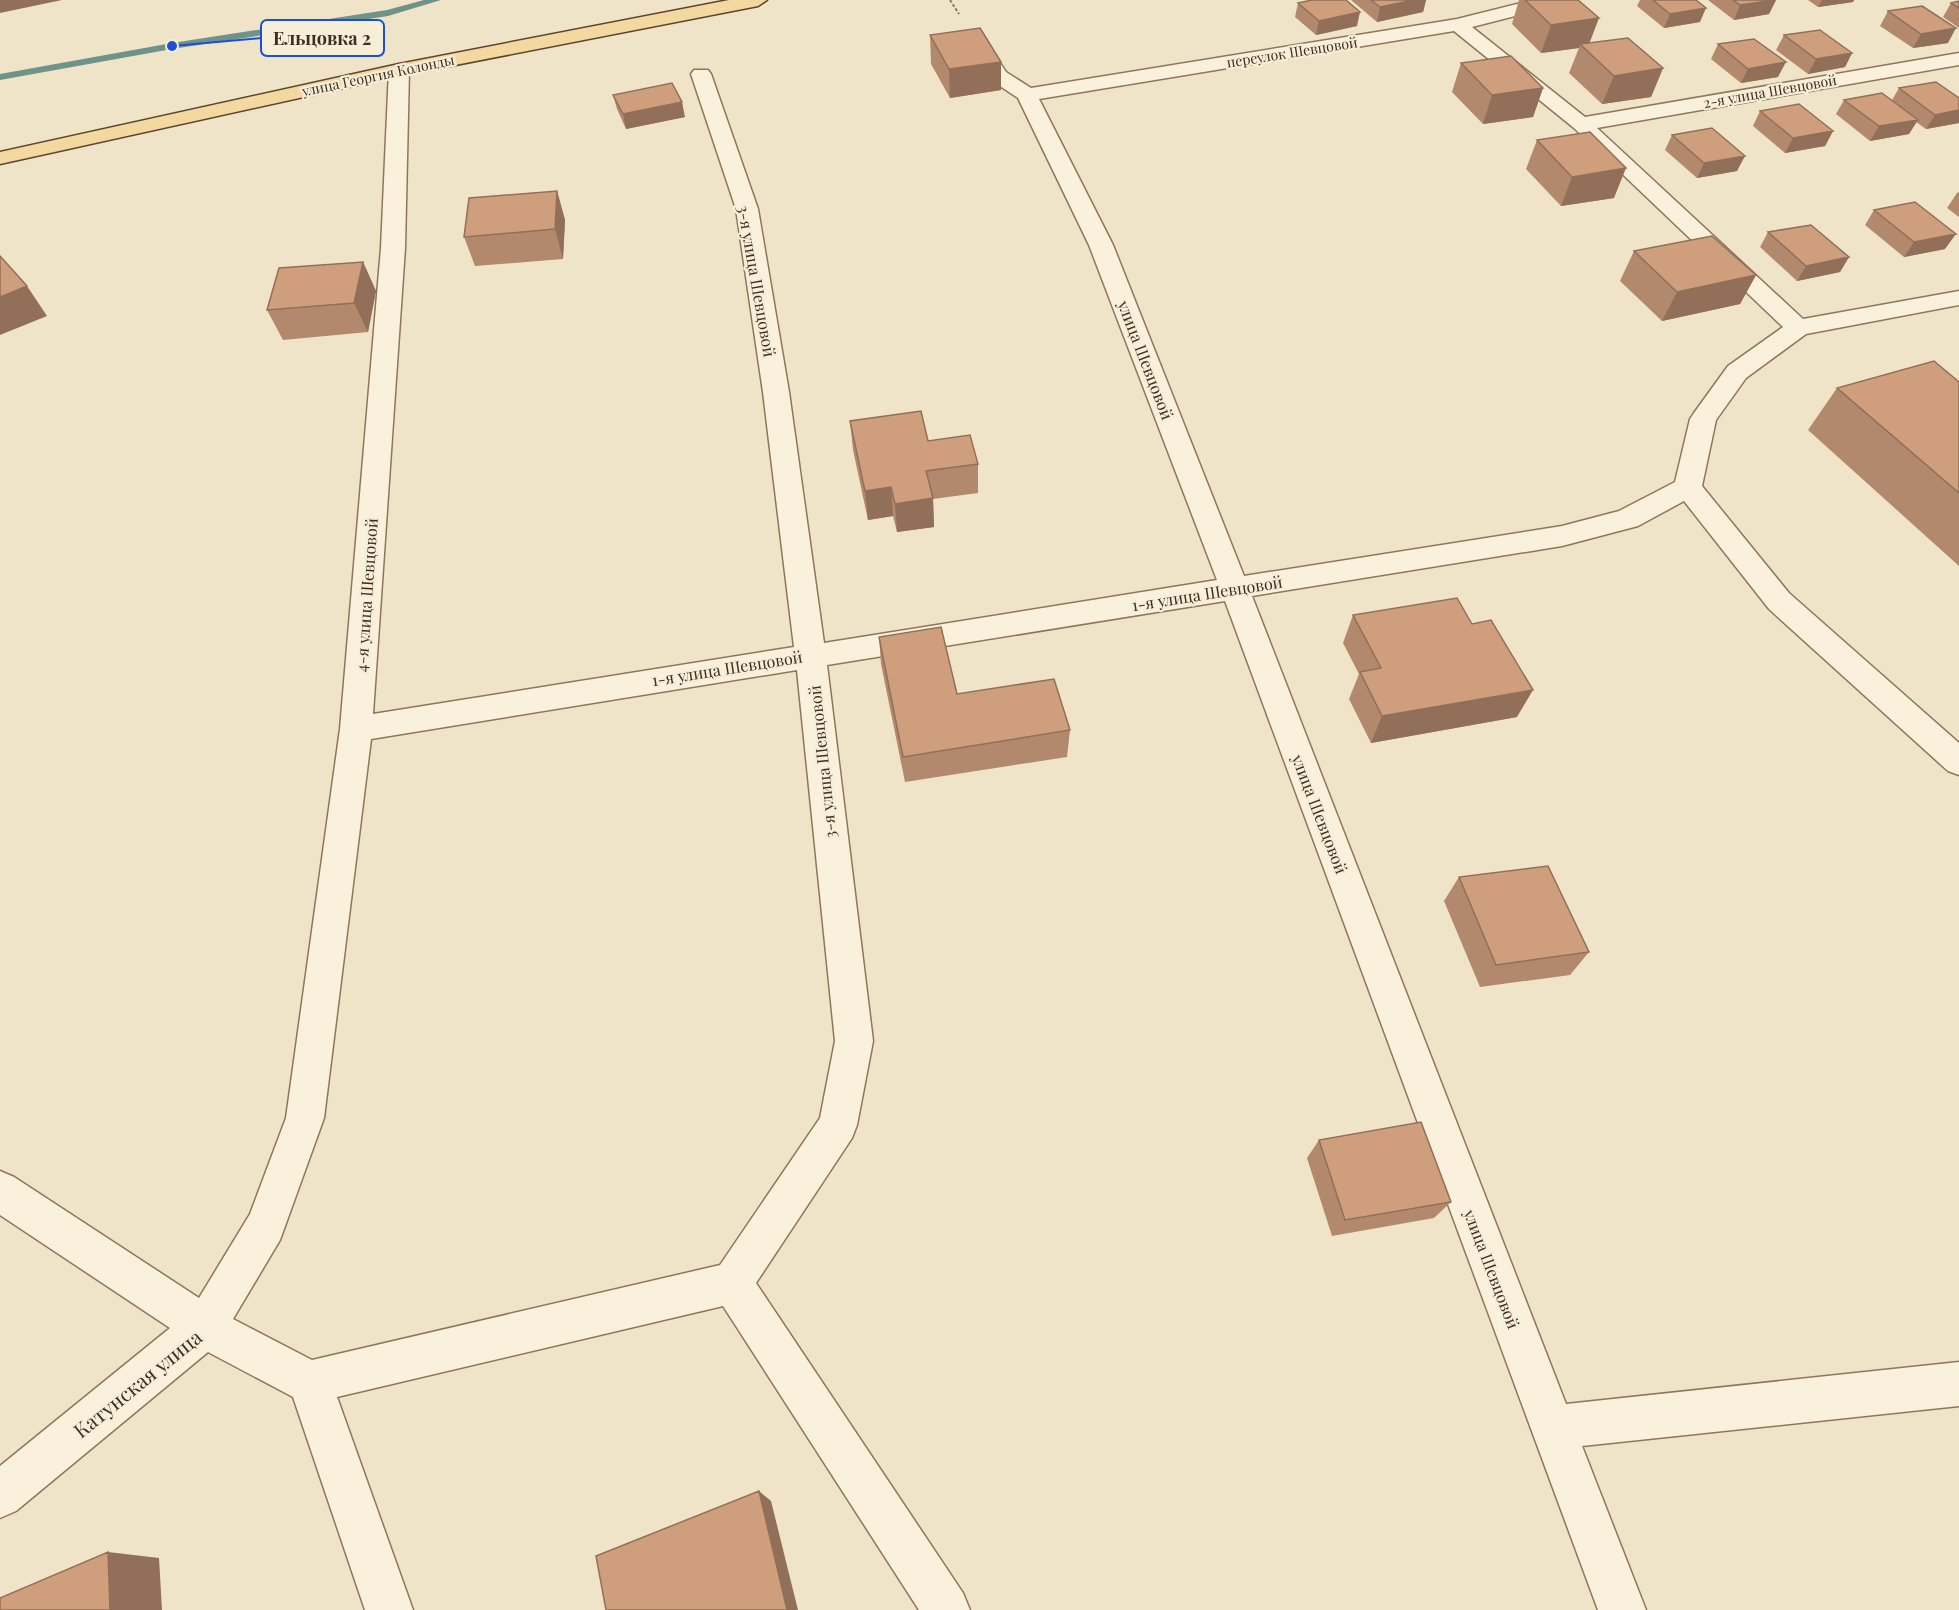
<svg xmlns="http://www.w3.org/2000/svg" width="1959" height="1610" viewBox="0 0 1959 1610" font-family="'Playfair Display',serif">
<rect width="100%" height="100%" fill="#f0e4c8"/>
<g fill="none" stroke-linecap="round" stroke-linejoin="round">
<path fill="#6f938a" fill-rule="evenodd" d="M424,0H441L388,16L172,49L0,80V74L172,43L387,10Z"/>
<defs>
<path id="minor" d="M1533,0H1564L1562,4L1472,27L1585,117L1959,53V65L1597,128L1803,319L1959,291V305L1806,334L1746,378L1716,420L1702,486L1789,593L1959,743V775L1948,771L1769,609L1684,501L1638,526L1562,546L1252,596L1566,1404L1959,1362V1406L1582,1446L1646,1610H1598L1225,601L827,665L873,1041L857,1125L852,1138L756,1283L963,1593L970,1610H919L723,1306L337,1397L413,1610H365L293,1397L208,1352L16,1511L0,1518V1466L170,1328L0,1215V1171L14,1177L199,1298L250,1214L286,1118L340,729L381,248L389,70L392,66H406L409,70L405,248L373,714L794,647L763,392L736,209L691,74L694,70H708L711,74L758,209L789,392L824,643L1217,580L1089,245L1018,98L991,80L967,42L970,38H984L1006,72L1031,88L1457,19ZM1454,31L1574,128L1783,327L1728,366L1694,413L1690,419L1675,482L1619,511L1562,526L1244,576L1113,245L1039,99ZM797,670L835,1041L820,1118L720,1265L312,1360L233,1319L280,1240L324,1118L371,739Z"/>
<path id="major" d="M729,0H767L758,6L399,76L0,164V152L399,64Z"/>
</defs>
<use href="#minor" stroke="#8d765c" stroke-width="3"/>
<use href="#major" stroke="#5b4430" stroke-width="3"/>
<path stroke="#8d765c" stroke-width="2" stroke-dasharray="3 2" stroke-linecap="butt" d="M950,0L959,14"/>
<use href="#minor" fill="#faf1dc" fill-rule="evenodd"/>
<use href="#major" fill="#f3d9a0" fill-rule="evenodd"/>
</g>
<path fill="#b2896c" d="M1351,0H1426L1423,12L1377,22Z
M1519,0H1578L1589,43L1663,68L1651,97L1602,104L1569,73L1579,48L1541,53L1512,24Z
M1640,0H1696L1700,22L1664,28L1637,6Z
M1708,0H1776L1769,14L1734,20Z
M1808,0H1854L1853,2L1818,7Z
M1959,1V28L1943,17L1951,3Z
M1298,3L1357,26L1316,35L1295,17Z
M1888,11L1948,43L1913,48L1880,26Z
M930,35L1001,62V90L950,98L931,64Z
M1784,35L1852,53L1845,67L1808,74L1776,50Z
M1718,44L1778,77L1741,83L1711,59Z
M1461,63L1543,88L1533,117L1483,124L1452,92Z
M1899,88L1959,98V123L1926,129L1916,122L1909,134L1870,141L1836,114L1844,100H1892Z
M613,95L685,117L626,129L617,109Z
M1760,111L1833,131L1825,146L1785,153L1753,126Z
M1672,135L1737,171L1697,178L1665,150Z
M1537,140L1614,198L1561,206L1526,169Z
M557,191L565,220L563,259L475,266L464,237Z
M1959,192V217L1947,208L1957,193Z
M1874,210L1945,249L1904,257L1865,225Z
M1768,232L1849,257L1840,272L1797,281L1760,247Z
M1634,251L1756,275L1740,304L1662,321L1620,281Z
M363,262L376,291L368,332L283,340L267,310Z
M1959,382V566L1808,430L1837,388Z
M850,421L928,441L978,464V493L933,499L934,527L897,532L893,516L868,520L853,450Z
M1353,615L1517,717L1371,743L1349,699L1359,674L1343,643Z
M879,637L957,694L1070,730L1067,757L905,782L881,664Z
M1459,877L1589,952L1570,975L1480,987L1444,901Z
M1319,1140L1451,1202L1434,1218L1332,1236L1307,1158Z"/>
<path fill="#916f58" d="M0,0H62L0,13Z
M1414,0H1426L1423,12L1377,22L1380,7Z
M1776,0L1769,14L1734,20L1740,5Z
M1822,0H1854L1853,2L1818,7Z
M1706,8L1700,22L1664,28L1670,14Z
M1360,12L1357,26L1316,35L1319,21Z
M1599,18L1588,47L1580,44L1579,48L1541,53L1551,25Z
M1956,28L1948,43L1913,48L1921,34Z
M1852,53L1845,67L1808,74L1816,59Z
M1001,62V90L950,98L949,69Z
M1786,62L1778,77L1741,83L1748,69Z
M1663,68L1651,97L1602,104L1614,76Z
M1543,88L1533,117L1483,124L1492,95Z
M682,102L685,117L626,129L623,114Z
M1959,110V123L1926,129L1935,115Z
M1918,120L1909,134L1870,141L1879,126Z
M1833,131L1825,146L1785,153L1793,138Z
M1745,156L1737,171L1697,178L1704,163Z
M1626,168L1614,198L1561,206L1572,177Z
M557,191L565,220L563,259L555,229Z
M1956,234L1945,249L1904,257L1914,242Z
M1849,257L1840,272L1797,281L1806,266Z
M363,262L376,291L368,332L354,303Z
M1756,275L1740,304L1662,321L1677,292Z
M27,286L47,316L0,335V297Z
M891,487L893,516L868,520L865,491Z
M933,498L934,527L897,532L895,504Z
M1533,690L1517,717L1371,743L1382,716Z
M759,1491L771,1501L798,1610H787Z
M108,1552L159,1558L162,1610H110Z"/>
<path fill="#cf9f7d" stroke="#916f58" stroke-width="1.5" d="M1312,0H1346L1360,12L1319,21L1298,3Z
M1371,0H1414L1380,7Z
M1525,0H1578L1599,18L1551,25Z
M1653,0H1696L1706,8L1670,14Z
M1733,0H1775L1740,5Z
M1959,1V8L1951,3Z
M1922,6L1956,28L1921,34L1888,11Z
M980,28L1001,62L949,69L930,35Z
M1820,30L1852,53L1816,59L1784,35Z
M1628,38L1663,68L1614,76L1580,44Z
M1754,39L1786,62L1748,69L1718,44Z
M1511,56L1543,88L1492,95L1461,63Z
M1936,82L1959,98V110L1935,115L1899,88Z
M672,83L682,102L623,114L613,95Z
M1882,93L1918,120L1879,126L1844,100Z
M1799,104L1833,131L1793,138L1760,111Z
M1712,128L1745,156L1704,163L1672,135Z
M1590,132L1626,168L1572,177L1537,140Z
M557,191L555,229L464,237L469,198Z
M1915,202L1956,234L1914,242L1874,210Z
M1811,225L1849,257L1806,266L1768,232Z
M1712,236L1756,275L1677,292L1634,251Z
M0,256L27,286L0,297Z
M363,262L354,303L267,310L279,268Z
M1934,361L1959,382V493L1837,388Z
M921,411L928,441L970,435L978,464L926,471L933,498L895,504L891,487L865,491L850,421Z
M1457,598L1472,624L1491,620L1533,690L1382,716L1360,672L1381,668L1353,615Z
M941,627L957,694L1054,679L1070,730L903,757L879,637Z
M1548,866L1589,952L1496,965L1459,877Z
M1421,1122L1451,1202L1345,1220L1319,1140Z
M759,1491L787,1610H606L596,1556Z
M108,1552L110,1610H0V1598Z"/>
<g text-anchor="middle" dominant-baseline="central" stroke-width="4.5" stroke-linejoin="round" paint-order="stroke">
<g font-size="14" fill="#3d2e20" stroke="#f7eed8">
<text transform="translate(1292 52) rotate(-9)">переулок Шевцовой</text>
<text transform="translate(378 75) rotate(-12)">улица Георгия Колонды</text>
<text transform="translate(1770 91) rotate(-10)">2-я улица Шевцовой</text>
</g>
<g font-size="16" fill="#3d2e20" stroke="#f7eed8">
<text transform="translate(757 281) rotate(80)">3-я улица Шевцовой</text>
<text transform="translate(1146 360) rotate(69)">улица Шевцовой</text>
<text transform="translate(1207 593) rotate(-9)">1-я улица Шевцовой</text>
<text transform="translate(366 595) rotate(-86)">4-я улица Шевцовой</text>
<text transform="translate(727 668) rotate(-9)">1-я улица Шевцовой</text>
<text transform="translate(822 762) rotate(-96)">3-я улица Шевцовой</text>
<text transform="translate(1320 814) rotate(69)">улица Шевцовой</text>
<text transform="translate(1492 1269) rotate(69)">улица Шевцовой</text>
</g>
<g font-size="20" fill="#3d2e20" stroke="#f7eed8">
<text transform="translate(137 1383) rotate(-39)">Катунская улица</text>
</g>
</g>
<path fill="none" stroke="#1d4ed8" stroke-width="2" d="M172 46L261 38"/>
<circle fill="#1d4ed8" stroke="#f7eed8" stroke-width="2" cx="172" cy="46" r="6"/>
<rect fill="#f7eed8" stroke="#1d4ed8" stroke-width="2" x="261" y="20" width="123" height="36" rx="6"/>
<g font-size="18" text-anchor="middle" font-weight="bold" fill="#3d2e20">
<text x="322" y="45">Ельцовка 2</text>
</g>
</svg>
